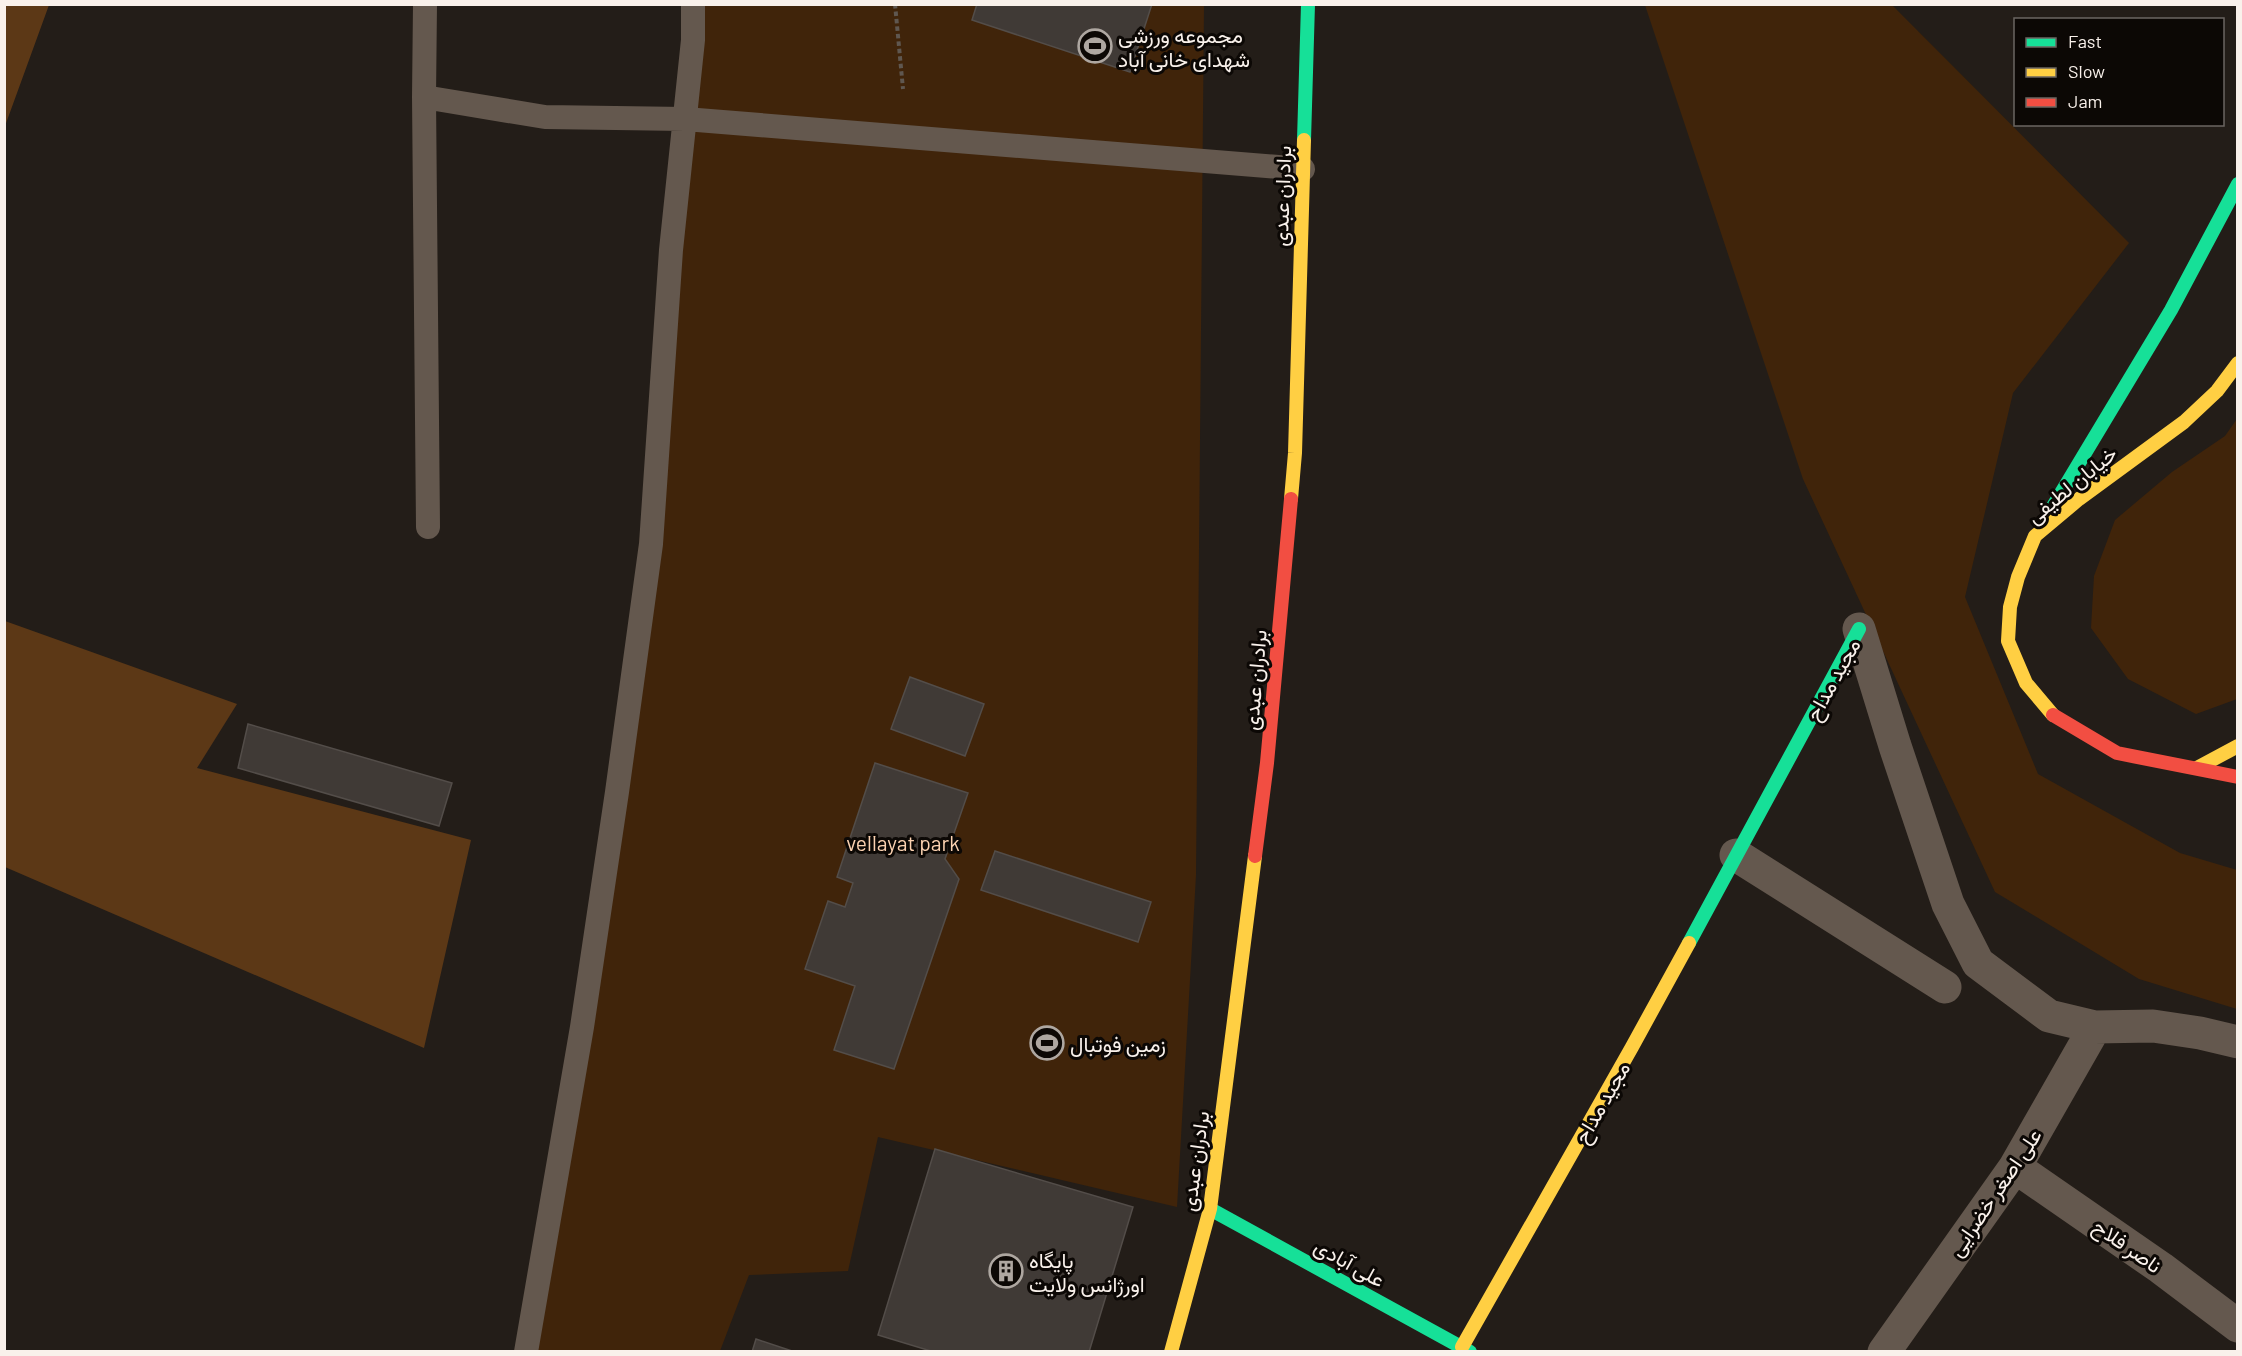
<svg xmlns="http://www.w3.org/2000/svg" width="2242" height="1356" viewBox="0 0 2242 1356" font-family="Barlow,Vazirmatn,sans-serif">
<rect width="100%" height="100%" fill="#231d18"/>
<path fill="#40240a" d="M692,5H1204L1196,875L1177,1207L878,1137L848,1271L749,1275L720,1351L520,1352L602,892L693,40Z
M1645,5H1892L2129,243L2013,393L1965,597L2038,774L2180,853L2237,870V1009L2139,979L1995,892L1803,479Z
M2237,419V699L2196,714L2128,679L2091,628L2094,576L2115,520L2172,472L2225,436Z"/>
<path fill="#5c3816" d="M5,4L49,5L5,126L4,5Z
M5,621L237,704L197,768L471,840L424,1048L5,867Z"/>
<path fill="#403a36" stroke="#534d49" stroke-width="1.5" d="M977,4H1152L1130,72L972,20Z
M910,677L984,704L965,756L891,729Z
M248,724L452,783L439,826L238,768Z
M875,763L968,793L945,859L959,879L894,1069L834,1050L855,986L805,969L828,901L845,907L853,883L837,877Z
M995,851L1151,902L1138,942L981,890Z
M935,1149L1133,1207L1089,1352H934L878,1335Z
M756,1339L795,1352H752Z"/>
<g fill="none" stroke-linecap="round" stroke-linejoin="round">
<path stroke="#5f5750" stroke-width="4" stroke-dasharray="4.5 3" stroke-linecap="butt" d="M895,4L903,89"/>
<path stroke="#64584e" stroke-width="24" d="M425,4L424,97L428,527
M424,97L545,117L685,119L1303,169
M526,1352L582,1027L617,792L651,544L671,250L693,40V4"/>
<path stroke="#64584e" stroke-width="33" d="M1859,629L1895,746L1948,904L1978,963L2049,1016L2095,1027L2153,1026L2200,1033L2238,1042
M1736,855L1945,987
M2015,1167L2161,1268L2238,1326
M1884,1352L2015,1167L2095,1027"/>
<path stroke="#16e098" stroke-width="14" d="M1304,140L1308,4
M2049,513L2171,310L2238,184
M1689,943L1859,629
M1210,1209L1470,1352"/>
<path stroke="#ffcf43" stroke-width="14" d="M1291,499L1295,453L1304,140
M2053,715L2026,683L2008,641L2010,607L2018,577L2035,536L2079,499L2184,422L2217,391L2238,363
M2197,768L2238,746
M1462,1347L1632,1047L1689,943
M1171,1352L1210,1209L1255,856"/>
<path stroke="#f24e42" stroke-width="14" d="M2053,715L2117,753L2238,777
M1255,856L1267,763L1291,499"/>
</g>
<defs>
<symbol id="stadium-ring" viewBox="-11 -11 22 22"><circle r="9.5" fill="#0c0805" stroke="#aea7a1" stroke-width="1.5"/><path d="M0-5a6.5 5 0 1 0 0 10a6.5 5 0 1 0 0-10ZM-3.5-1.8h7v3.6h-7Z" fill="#aea7a1"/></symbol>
<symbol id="building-ring" viewBox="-11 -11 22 22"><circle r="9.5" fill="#0c0805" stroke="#aea7a1" stroke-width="1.5"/><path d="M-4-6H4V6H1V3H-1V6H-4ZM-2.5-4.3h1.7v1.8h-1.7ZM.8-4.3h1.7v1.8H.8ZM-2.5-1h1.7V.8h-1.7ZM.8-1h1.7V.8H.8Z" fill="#aea7a1"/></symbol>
</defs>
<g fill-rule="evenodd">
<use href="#stadium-ring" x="1076" y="27" width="38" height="38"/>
<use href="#stadium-ring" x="1028" y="1024" width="38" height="38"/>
<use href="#building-ring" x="987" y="1252" width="38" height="38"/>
</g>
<g text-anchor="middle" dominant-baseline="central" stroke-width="6" stroke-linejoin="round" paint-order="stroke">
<g font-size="21" fill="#f9f1eb" stroke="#0c0805" text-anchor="start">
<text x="1118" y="34">مجموعه ورزشی<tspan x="1118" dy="24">شهدای خانی آباد</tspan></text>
<text x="1070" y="1043">زمین فوتبال</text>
<text x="1029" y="1259">پایگاه<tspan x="1029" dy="24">اورژانس ولایت</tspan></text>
</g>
<g font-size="21" fill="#f9f1eb" stroke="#0c0805">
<text transform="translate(1281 196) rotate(-88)">برادران عبدی</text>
<text transform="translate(2071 484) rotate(-39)">خیابان لطیفی</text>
<text transform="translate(1832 679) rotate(-61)">مجید مداح</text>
<text transform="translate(1254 680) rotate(-85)">برادران عبدی</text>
<text transform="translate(1601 1102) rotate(-60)">مجید مداح</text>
<text transform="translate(1194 1161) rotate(-82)">برادران عبدی</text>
<text transform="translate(1994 1192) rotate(-56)">علی اصغر خضرایی</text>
<text transform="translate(2128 1245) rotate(35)">ناصر فلاح</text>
<text transform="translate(1350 1262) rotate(29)">علی آبادی</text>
</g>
<g font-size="21" fill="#fcd2b1" stroke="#0c0805">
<text x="903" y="842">vellayat park</text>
</g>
</g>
<rect width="2242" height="1356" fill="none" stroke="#f9f1eb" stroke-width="12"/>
<rect x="2014" y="18" width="210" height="108" fill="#0c0805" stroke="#6b6561" stroke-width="1.5"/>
<rect x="2026" y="38" width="30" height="9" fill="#16e098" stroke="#6b6561" stroke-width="1.5"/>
<text x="2068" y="48" font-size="18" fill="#f9f1eb">Fast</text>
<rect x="2026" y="68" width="30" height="9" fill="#ffcf43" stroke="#6b6561" stroke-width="1.5"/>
<text x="2068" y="78" font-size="18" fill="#f9f1eb">Slow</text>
<rect x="2026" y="98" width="30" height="9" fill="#f24e42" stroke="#6b6561" stroke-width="1.5"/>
<text x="2068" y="108" font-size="18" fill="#f9f1eb">Jam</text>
</svg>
